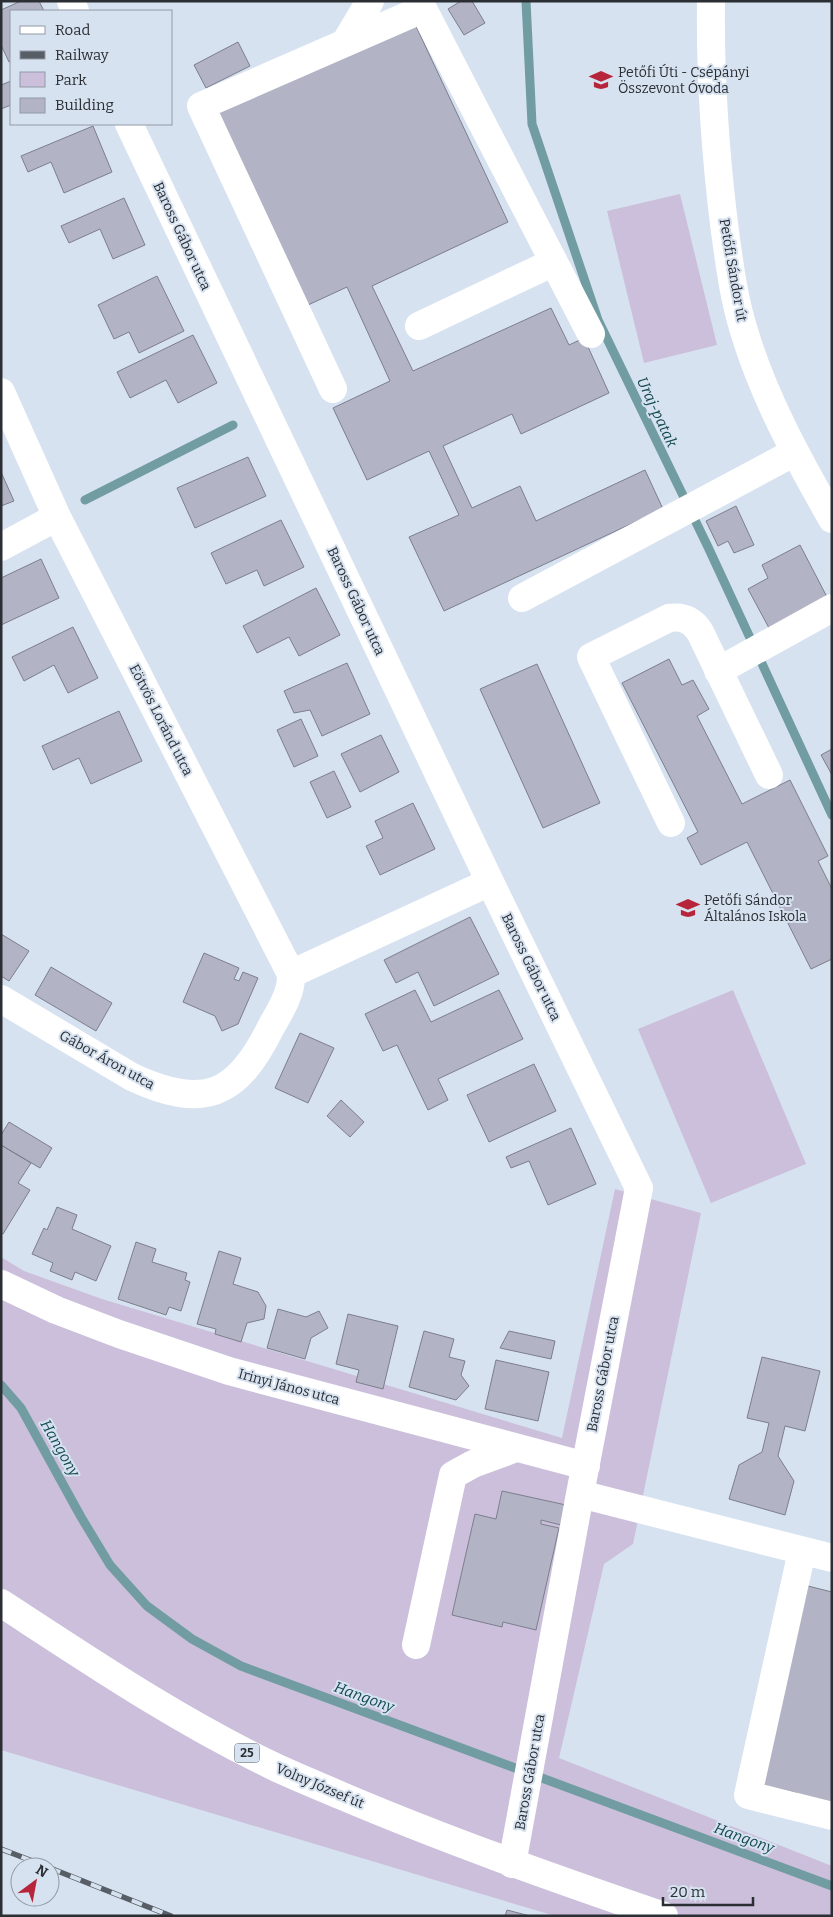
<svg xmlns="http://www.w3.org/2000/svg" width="833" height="1917" viewBox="0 0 833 1917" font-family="Bitter,serif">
<rect width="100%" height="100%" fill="#d7e2f0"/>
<path fill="#cbbfdb" d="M680,194L717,345L644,363L607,211Z
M733,990L806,1164L711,1203L638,1029Z
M615,1189L701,1213L633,1544L604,1564L559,1758L832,1866V1916H555L1,1750V1257L24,1271L102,1299L562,1438Z"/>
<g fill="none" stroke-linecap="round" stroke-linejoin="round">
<path stroke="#709ca2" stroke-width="9" d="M526,1L532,124L598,320L708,547L832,815
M85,500L233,425
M1,1385L21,1408L81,1517L110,1565L147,1606L192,1639L241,1666L832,1886"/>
</g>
<path fill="#b2b4c5" stroke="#7c7e8d" d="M21,1H39L44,11H11V61L9,62L1,45V10Z
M461,1H472L485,23L464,35L448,9Z
M414,22L508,222L372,286L413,371L551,308L569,345L584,338L609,393L521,434L512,414L443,446L472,508L520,486L536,521L645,470L663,509L444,611L409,537L459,515L429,451L367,480L333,408L390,381L347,287L308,305L218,113Z
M238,42L250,66L206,88L194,65Z
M11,81V105L1,109V85Z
M93,126L112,172L64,193L51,162L28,172L21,156Z
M124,198L145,245L113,259L100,229L69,243L61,226Z
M157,276L184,331L139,353L129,332L114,339L98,305Z
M193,335L217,383L178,403L166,380L130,398L117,372Z
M248,457L266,496L195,528L177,488Z
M1,472L14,501L1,506Z
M736,506L754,545L734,553L728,541L718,546L706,521Z
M281,520L304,567L264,586L257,570L226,584L211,553Z
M800,545L827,597L769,628L748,589L768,578L762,565Z
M41,559L59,598L1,625V578Z
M316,588L340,635L299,656L289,637L257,653L243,626Z
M73,627L98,678L68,693L54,665L24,681L12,657Z
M669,659L682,685L693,680L709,709L697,716L742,804L790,780L828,856L818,861L832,889V959L811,969L747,842L701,865L687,838L698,832L622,683Z
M347,663L370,714L322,736L310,710L294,713L284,691Z
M537,664L600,803L543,828L480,689Z
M119,711L142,761L91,784L79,758L53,770L42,746Z
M301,719L318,756L294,767L277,730Z
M381,735L399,772L360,792L341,754Z
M832,749V775L821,755Z
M334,771L351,807L327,818L310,782Z
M413,803L435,849L380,875L366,846L383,838L375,821Z
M470,917L499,974L434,1006L418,972L396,983L384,960Z
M1,934L29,951L9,981L1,976Z
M204,953L239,968L234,979L239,981L243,972L258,978L238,1024L222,1031L215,1016L183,1002Z
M51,967L112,1003L96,1031L35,995Z
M415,990L431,1022L499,990L523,1039L438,1079L448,1100L428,1110L397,1045L383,1051L365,1014Z
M300,1033L334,1048L308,1103L275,1088Z
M534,1064L556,1111L489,1142L467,1095Z
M341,1100L364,1122L350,1137L327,1116Z
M9,1122L52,1148L40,1168L1,1145V1135Z
M571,1128L596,1184L548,1205L529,1161L511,1168L506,1157Z
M1,1145L31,1163L18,1183L30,1190L3,1234L1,1233Z
M57,1207L77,1215L72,1229L111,1246L96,1281L75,1272L72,1280L50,1271L53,1263L32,1254L44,1228L47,1230Z
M136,1242L156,1249L152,1262L187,1273L185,1280L190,1282L181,1311L169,1307L166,1315L118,1299Z
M219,1251L241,1258L233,1284L258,1292L266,1306L264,1319L247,1323L241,1342L215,1334L216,1329L197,1324Z
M278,1309L306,1317L319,1311L328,1328L311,1338L305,1359L267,1348Z
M348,1314L398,1326L383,1389L356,1382L359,1370L336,1364Z
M424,1331L454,1339L449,1357L465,1361L461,1375L469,1386L456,1400L409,1387Z
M509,1331L555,1341L551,1359L500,1348Z
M762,1357L820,1371L805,1431L785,1426L778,1456L794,1481L785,1515L729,1499L739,1465L762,1452L769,1423L747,1418Z
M496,1360L549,1372L538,1421L485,1409Z
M502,1491L566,1505L561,1525L541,1520V1524L559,1528L536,1630L503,1622L502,1627L452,1615L475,1514L496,1519Z
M808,1586L832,1592V1815L794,1806L797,1793L763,1785Z
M507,1910L530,1916H505Z"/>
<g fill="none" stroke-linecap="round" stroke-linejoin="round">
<path stroke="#fff" stroke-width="28" d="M71,1L75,11
M419,1L591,334
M711,1C710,76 715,150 724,224C729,260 733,296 744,331C764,398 798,459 832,519
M345,43L370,1
M129,124L490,882L639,1188L580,1494L512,1864
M419,326L554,262
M333,389L201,106L423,9
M1,392L57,517L291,974C292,993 280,1011 271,1027C237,1097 203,1110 132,1077L1,999
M1,547L57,517
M522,598L795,452
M718,671L832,608
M671,823L591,657L669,618C684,616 694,621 701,634L769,775
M291,974L490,882
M1,1284L56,1310L119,1334L229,1371L586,1466
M580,1494L832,1558
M802,1551L748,1795L832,1816
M416,1645L453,1475L473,1464L516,1448"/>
<path stroke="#fff" stroke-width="28" d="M1,1603C90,1661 177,1720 273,1766C296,1777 319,1786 342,1796C448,1841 556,1879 664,1916"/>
<defs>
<path id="rail" d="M1,1849L48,1867
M50,1868L171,1916"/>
</defs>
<use href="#rail" stroke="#585e66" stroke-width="5.5"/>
<use href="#rail" stroke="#d7e2f0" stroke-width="4" stroke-dasharray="11" stroke-linecap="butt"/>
</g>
<defs>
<symbol id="school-bare" viewBox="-9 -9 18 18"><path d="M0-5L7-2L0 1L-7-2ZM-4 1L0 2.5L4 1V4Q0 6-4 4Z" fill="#b7253a" stroke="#d7e2f0" stroke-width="2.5" paint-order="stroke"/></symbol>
</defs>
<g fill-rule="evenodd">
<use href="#school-bare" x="585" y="64" width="32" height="32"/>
<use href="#school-bare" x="672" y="892" width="32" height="32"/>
</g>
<g text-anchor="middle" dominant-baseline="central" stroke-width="4" stroke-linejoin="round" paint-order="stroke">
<rect fill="#d7e2f0" stroke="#5f656c" stroke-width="1" x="234.5" y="1743.5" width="25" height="19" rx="4"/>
<g font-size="12" font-weight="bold" fill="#2b2f34">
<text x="247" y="1753">25</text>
</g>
<g font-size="14" fill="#2b2f34" stroke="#d7e2f0" text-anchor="start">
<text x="618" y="72">Petőfi Úti - Csépányi<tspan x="618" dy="16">Összevont Óvoda</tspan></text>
<text x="704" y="900">Petőfi Sándor<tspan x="704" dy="16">Általános Iskola</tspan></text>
</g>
<g font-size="14" fill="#2b2f34" stroke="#d7e2f0">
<text transform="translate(182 236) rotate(65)">Baross Gábor utca</text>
<text transform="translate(733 270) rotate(80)">Petőfi Sándor út</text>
<text transform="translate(356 601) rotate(65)">Baross Gábor utca</text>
<text transform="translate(161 720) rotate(63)">Eötvös Loránd utca</text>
<text transform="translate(531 967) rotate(64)">Baross Gábor utca</text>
<text transform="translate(107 1060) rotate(29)">Gábor Áron utca</text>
<text transform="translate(603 1374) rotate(-79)">Baross Gábor utca</text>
<text transform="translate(289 1387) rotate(15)">Irinyi János utca</text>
<text transform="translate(530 1772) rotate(-80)">Baross Gábor utca</text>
<text transform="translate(320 1786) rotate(23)">Volny József út</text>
</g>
<g font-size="15" font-style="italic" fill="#11484e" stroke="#d7e2f0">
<text transform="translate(657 412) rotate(65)">Uraj-patak</text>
<text transform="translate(60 1448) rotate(60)">Hangony</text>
<text transform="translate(364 1697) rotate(20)">Hangony</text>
<text transform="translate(744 1838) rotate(20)">Hangony</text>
</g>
</g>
<rect width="833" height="1917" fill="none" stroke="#2b2f34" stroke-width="5"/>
<rect x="10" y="10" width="162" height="115" fill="#d7e2f0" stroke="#929aa5"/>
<rect x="20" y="26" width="25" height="8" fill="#ffffff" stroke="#929aa5"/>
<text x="55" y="35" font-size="15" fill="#2b2f34">Road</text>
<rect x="20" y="51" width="25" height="8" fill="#585e66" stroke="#929aa5"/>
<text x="55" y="60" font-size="15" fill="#2b2f34">Railway</text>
<rect x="20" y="72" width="25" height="15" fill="#cbbfdb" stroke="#929aa5"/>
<text x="55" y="85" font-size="15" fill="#2b2f34">Park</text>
<rect x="20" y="98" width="25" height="15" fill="#b2b4c5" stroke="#929aa5"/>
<text x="55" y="110" font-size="15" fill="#2b2f34">Building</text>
<g transform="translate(35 1882) rotate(32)"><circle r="24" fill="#d7e2f0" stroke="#929aa5"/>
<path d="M0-4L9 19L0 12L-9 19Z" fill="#b7253a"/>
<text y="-8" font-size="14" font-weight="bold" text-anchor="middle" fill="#2b2f34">N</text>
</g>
<path d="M663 1897v8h90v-8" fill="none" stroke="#2b2f34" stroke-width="2.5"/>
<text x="670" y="1897" font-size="15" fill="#2b2f34" stroke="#d7e2f0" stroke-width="4" paint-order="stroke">20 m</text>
</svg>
